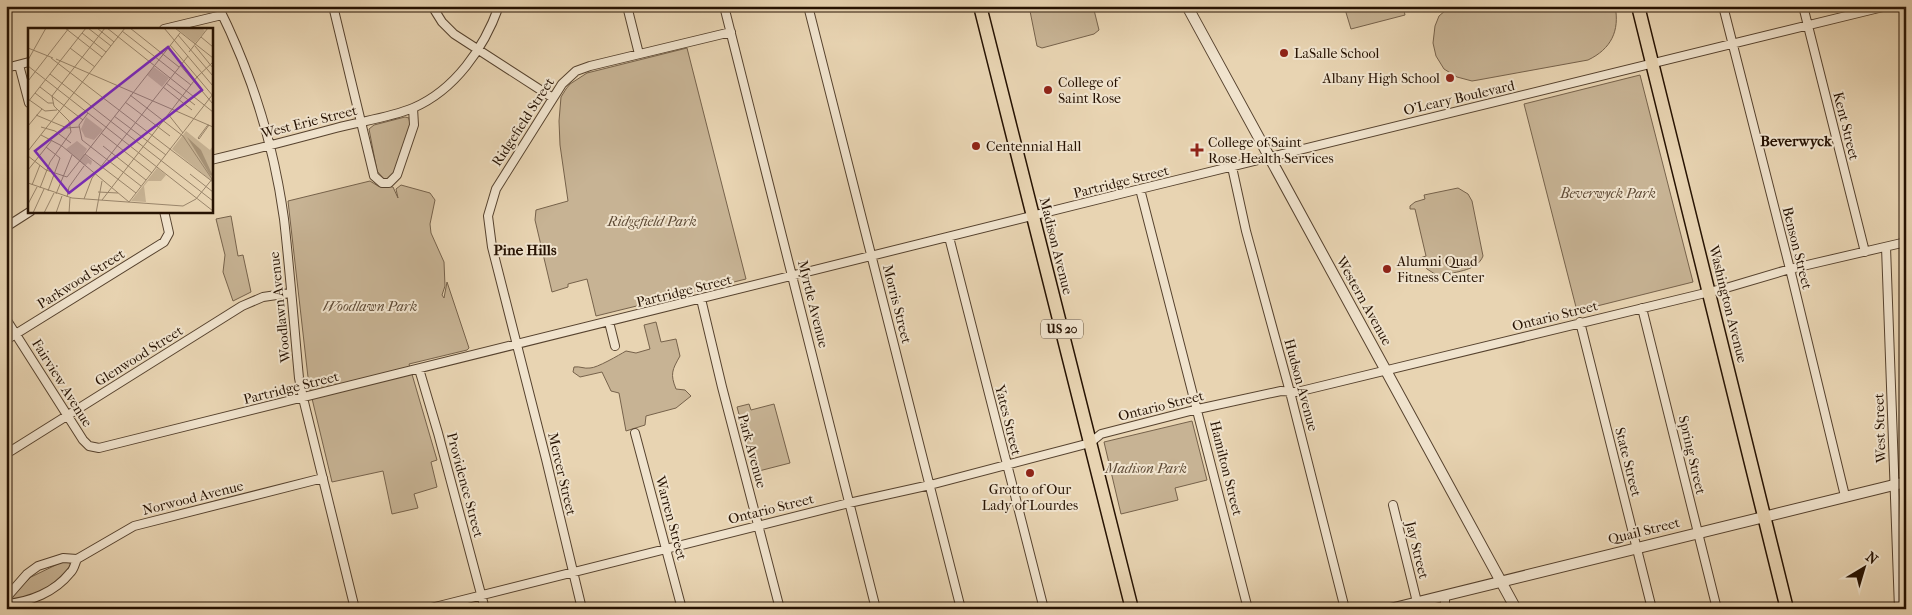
<svg xmlns="http://www.w3.org/2000/svg" width="1912" height="615" viewBox="0 0 1912 615" font-family="'IM FELL French Canon',serif">
<rect width="100%" height="100%" fill="#e8d4b2"/>
<filter id="stains"><feTurbulence type="fractalNoise" baseFrequency=".004" numOctaves="4"/><feColorMatrix values="0 0 0 0 .2 0 0 0 0 .09 0 0 0 0 .02 0 0 0 .5 -.17"/></filter>
<radialGradient id="worn" r=".72"><stop offset=".6" stop-color="#630" stop-opacity="0"/><stop offset="1" stop-color="#630" stop-opacity=".3"/></radialGradient>
<path fill="#c7b394" stroke="#76624b" d="M1029,6H1093L1099,30L1094,34L1042,48L1037,46Z
M1344,6H1403L1405,15L1351,29Z
M1445,6H1615C1620,31 1611,49 1588,60L1478,80L1472,81L1457,77L1444,69L1436,56L1433,43L1435,26L1439,16L1446,10Z
M687,48L746,279L596,316L587,279L568,284V287L552,292L535,220L536,210L568,201L560,145L559,121L561,97L566,89L570,84L587,73Z
M1640,75L1693,282L1577,311L1524,104Z
M405,117L409,118L410,125L394,175L388,179H384L377,171L369,129L374,125Z
M370,181L378,186L393,187L398,198L396,189L401,185L430,193L435,200L430,224L431,233L444,262L445,286L442,295L444,298L447,282L469,348L467,350L409,364L437,460L431,462L437,487L414,494L418,508L392,514L383,471L332,482L309,386L288,201Z
M1458,188L1468,194L1472,201L1483,256C1477,272 1452,272 1438,276L1427,269L1420,258L1426,256L1415,209H1410V206L1415,202L1425,199L1424,195Z
M231,216L238,256L243,255L251,292L233,301L223,272L225,255L216,219Z
M656,322L661,342L676,339L680,356C672,370 670,374 676,389L685,390L691,396L676,408L646,416L645,425L626,431L619,393L611,391L602,372L580,377L573,372L574,367C580,366 584,369 590,368C597,368 619,355 626,351L636,353L650,349L644,325Z
M749,404L751,410L774,404L790,463L755,472L737,407Z
M1192,421L1207,480L1175,488L1178,500L1121,514L1104,442Z
M62,562H69L71,565C53,586 41,594 14,600L12,599V596L31,577Z"/>
<g fill="none" stroke-linecap="round" stroke-linejoin="round">
<defs>
<path id="minor" d="M218,6C251,72 274,146 284,219C290,272 294,325 299,378L303,398L355,609
M333,6L374,176L382,183H389L397,175L414,125L413,108
M432,6L442,22L454,34L553,98
M627,6L639,54
M724,6L876,609
M808,6L961,609
M1723,6L1790,269L1845,496
M1803,6L1865,252
M164,29L222,15
M19,65L29,103
M6,68L29,62
M211,160C253,150 295,139 336,128C361,121 389,118 413,108C455,90 484,48 499,6
M1232,167L1246,231L1290,392L1345,609
M1140,189L1248,609
M6,227L31,211
M949,237L1044,609
M1886,247L1899,609
M701,299L722,387L780,609
M1642,308L1717,609
M6,319L83,440L89,446L99,448L1140,189L1887,6
M609,322L615,346
M1580,322L1652,609
M6,340L164,242L169,233L164,211
M419,369L438,433L485,609
M635,433L682,609
M6,454L242,306L263,297L290,293
M1393,505L1417,602
M1445,595V609
M6,598L27,574L38,566L63,558L77,559L134,526L323,478
M6,604C30,602 55,592 70,573C74,570 75,563 77,559
M427,609L849,503L930,485L1090,443L1101,434L1198,409L1281,391L1297,392L1726,288L1790,269L1906,242
M582,609L546,459L492,247L488,216L496,189L562,84L576,71L590,66L731,32"/>
<path id="tertiary" d="M1187,6L1516,609
M1390,609L1906,482"/>
<path id="primary" d="M980,6L1132,609
M1638,6L1787,609"/>
</defs>
<use href="#minor" stroke="#56422e" stroke-width="10"/>
<use href="#tertiary" stroke="#56422e" stroke-width="12"/>
<use href="#primary" stroke="#261202" stroke-width="15"/>
<use href="#minor" stroke="#f0e3cd" stroke-width="8"/>
<use href="#tertiary" stroke="#f0e3cd" stroke-width="10"/>
<use href="#primary" stroke="#e8d4b2" stroke-width="12"/>
</g>
<g fill="#8f2418" stroke="#f0e3cd" stroke-width="2">
<circle cx="1284" cy="53" r="5"/>
<circle cx="1450" cy="78" r="5"/>
<circle cx="1048" cy="90" r="5"/>
<circle cx="976" cy="146" r="5"/>
<path d="M1194.5 142.5h5v5h5v5h-5v5h-5v-5h-5v-5h5z"/>
<circle cx="1387" cy="269" r="5"/>
<circle cx="1030" cy="473" r="5"/>
</g>
<g text-anchor="middle" dominant-baseline="central" stroke-width="4" stroke-linejoin="round" paint-order="stroke">
<rect fill="#f0e3cd" stroke="#63513f" stroke-width="1" x="1041" y="319.5" width="42" height="19" rx="4"/>
<g font-size="12" font-weight="bold" fill="#261202">
<text x="1062" y="329">US 20</text>
</g>
<g font-size="14" fill="#261202" stroke="#f0e3cd" text-anchor="start">
<text x="1294" y="53">LaSalle School</text>
<text x="1440" y="78" text-anchor="end">Albany High School</text>
<text x="1058" y="82">College of<tspan x="1058" dy="16">Saint Rose</tspan></text>
<text x="1208" y="142">College of Saint<tspan x="1208" dy="16">Rose Health Services</tspan></text>
<text x="986" y="146">Centennial Hall</text>
<text x="1397" y="261">Alumni Quad<tspan x="1397" dy="16">Fitness Center</tspan></text>
<text x="1030" y="489" text-anchor="middle">Grotto of Our<tspan x="1030" dy="16">Lady of Lourdes</tspan></text>
</g>
<g font-size="14" fill="#261202" stroke="#f0e3cd">
<text transform="translate(1459 98) rotate(-13)">O'Leary Boulevard</text>
<text transform="translate(309 122) rotate(-14)">West Erie Street</text>
<text transform="translate(523 122) rotate(-57)">Ridgefield Street</text>
<text transform="translate(1846 126) rotate(76)">Kent Street</text>
<text transform="translate(1121 182) rotate(-14)">Partridge Street</text>
<text transform="translate(1056 246) rotate(76)">Madison Avenue</text>
<text transform="translate(1797 248) rotate(76)">Benson Street</text>
<text transform="translate(81 279) rotate(-32)">Parkwood Street</text>
<text transform="translate(684 291) rotate(-14)">Partridge Street</text>
<text transform="translate(1364 301) rotate(61)">Western Avenue</text>
<text transform="translate(813 304) rotate(76)">Myrtle Avenue</text>
<text transform="translate(897 304) rotate(76)">Morris Street</text>
<text transform="translate(1728 304) rotate(76)">Washington Avenue</text>
<text transform="translate(280 307) rotate(-96)">Woodlawn Avenue</text>
<text transform="translate(1555 316) rotate(-14)">Ontario Street</text>
<text transform="translate(139 356) rotate(-32)">Glenwood Street</text>
<text transform="translate(62 383) rotate(58)">Fairview Avenue</text>
<text transform="translate(1301 385) rotate(75)">Hudson Avenue</text>
<text transform="translate(291 388) rotate(-14)">Partridge Street</text>
<text transform="translate(1161 406) rotate(-14)">Ontario Street</text>
<text transform="translate(1008 420) rotate(76)">Yates Street</text>
<text transform="translate(1880 428) rotate(-92)">West Street</text>
<text transform="translate(752 451) rotate(75)">Park Avenue</text>
<text transform="translate(1692 455) rotate(77)">Spring Street</text>
<text transform="translate(1628 462) rotate(76)">State Street</text>
<text transform="translate(1226 468) rotate(76)">Hamilton Street</text>
<text transform="translate(562 474) rotate(77)">Mercer Street</text>
<text transform="translate(465 485) rotate(75)">Providence Street</text>
<text transform="translate(193 498) rotate(-14)">Norwood Avenue</text>
<text transform="translate(771 509) rotate(-14)">Ontario Street</text>
<text transform="translate(671 518) rotate(75)">Warren Street</text>
<text transform="translate(1644 531) rotate(-14)">Quail Street</text>
<text transform="translate(1417 550) rotate(76)">Jay Street</text>
</g>
<g font-size="14" font-style="italic" fill="#5e4a35" stroke="#f0e3cd">
<text x="1608" y="193">Beverwyck Park</text>
<text x="652" y="221">Ridgefield Park</text>
<text x="370" y="306">Woodlawn Park</text>
<text x="1146" y="468">Madison Park</text>
</g>
<g font-size="15" font-weight="bold" fill="#261202" stroke="#f0e3cd">
<text x="1796" y="141">Beverwyck</text>
<text x="525" y="250">Pine Hills</text>
</g>
</g>
<g transform="translate(28 28)">
<rect width="185" height="185" fill="#e8d4b2"/>
<path d="M148,0H174L177,3L167,15ZM126,39L141,50L134,59L119,47ZM58,89L75,102L66,112L57,109L53,101ZM158,103L182,122L185,118V154L144,121ZM49,113L59,121L56,126L64,133L63,137L60,135L57,138L38,121ZM129,140L138,147L133,153H120L116,158L118,174L103,173Z" fill="#c7b394"/>
<path d="M159,109L173,122L185,148L182,147Z" fill="#a69276"/>
<path fill="none" stroke="#9a866c" stroke-width="1" d="M37,0L74,29M60,0L83,18M69,0L86,14M79,0L185,84M102,0L151,39M136,0L185,58M147,0L185,30M94,3L163,57M54,5L78,24M150,7L185,48M173,9L185,19M142,17L185,68M167,18L185,40M0,20L25,30M42,20L67,39M161,24L180,0M23,30L185,154M28,31L185,99M0,32L18,0M152,37L185,76M0,38L185,183M22,46L185,173M0,53L41,0M138,55L167,77M12,59L55,92M135,59L164,82M7,65L20,75H25M102,67L155,108L184,151M0,71L17,83L29,82M0,74L58,0M97,74L142,108M60,85L51,97L54,112L113,158M140,86L155,105M8,87L39,100L51,99M86,88L138,127M181,97L171,111L170,110L179,98ZM0,98L14,81M13,99L27,103L43,115M73,105L124,145M13,107L34,118L101,174L185,66M75,118L118,152M18,119L32,130L20,163M0,123L97,0M57,126L108,165M0,128L18,142L39,149L152,5M0,142L24,112M162,146L185,164M0,155L44,170L155,178L168,171L185,150M4,157L12,137M12,160L22,134L43,104L41,93L26,78L24,68L77,0M70,164L90,165M28,166L44,127M39,169L41,159L56,138M56,171L64,150L160,28M74,172L169,49L185,34M0,176L9,159M5,185L16,161M16,185L26,165M28,185L34,168M41,185L42,170M68,185L74,153"/>
<path fill="#7b2cbf" fill-opacity="0.15" stroke="#7b2cbf" stroke-width="2.5" d="M140,19L174,62L41,165L7,123Z"/>
<rect width="185" height="185" fill="none" stroke="#261202" stroke-width="2.5"/>
</g>
<rect width="1912" height="615" fill="none" stroke="#e8d4b2" stroke-width="25"/>
<rect x="8" y="8" width="1897" height="600" fill="none" stroke="#261202" stroke-width="2.5"/>
<rect x="12" y="12" width="1887" height="590" fill="none" stroke="#261202"/>
<g transform="translate(1864 568) rotate(38)" stroke="#f0e3cd" stroke-width="4" paint-order="stroke">
<path d="M0-4L9 19L0 12L-9 19Z" fill="#261202"/>
<text y="-8" font-size="14" font-weight="bold" text-anchor="middle" fill="#261202">N</text>
</g>
<rect width="100%" height="100%" filter="url(#stains)"/>
<rect width="100%" height="100%" fill="url(#worn)"/>
</svg>
